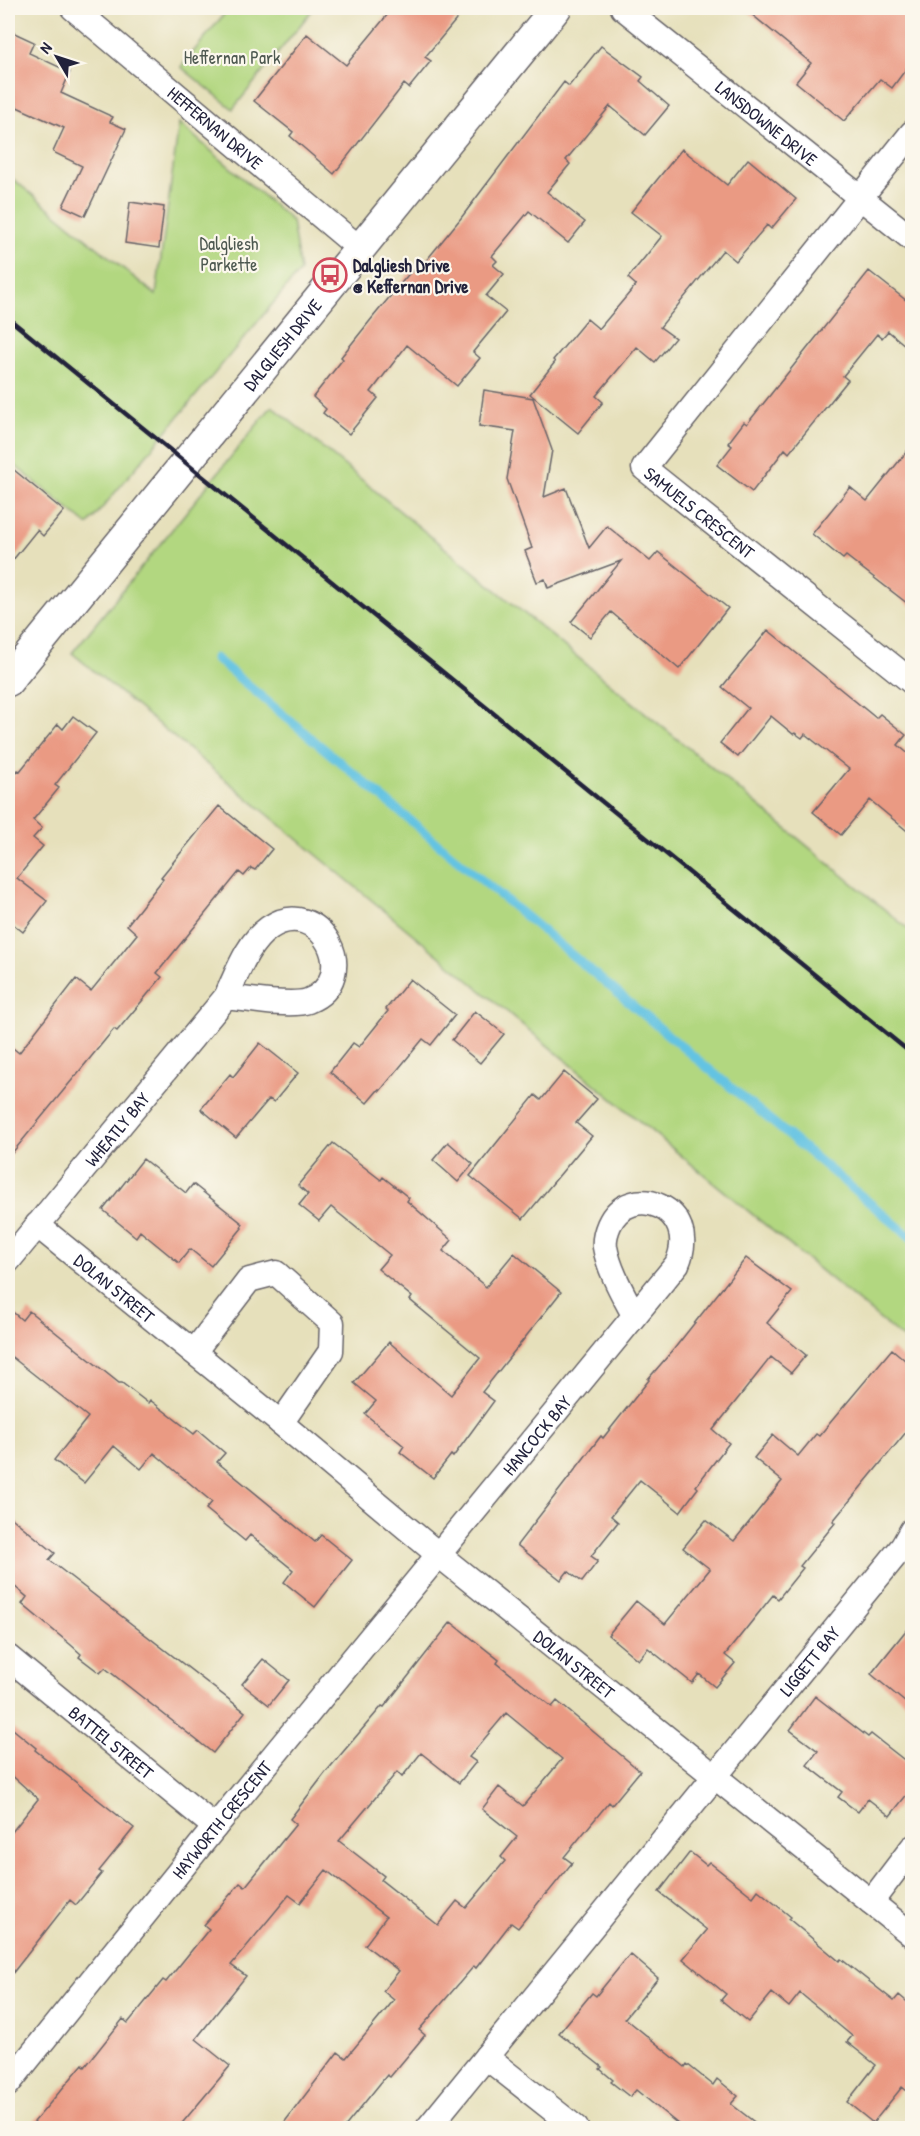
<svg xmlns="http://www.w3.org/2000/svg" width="920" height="2136" viewBox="0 0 920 2136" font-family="'Patrick Hand',sans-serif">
<rect width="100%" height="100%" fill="#fbf7ec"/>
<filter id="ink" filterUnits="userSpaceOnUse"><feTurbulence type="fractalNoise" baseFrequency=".0167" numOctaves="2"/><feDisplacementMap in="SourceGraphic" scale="12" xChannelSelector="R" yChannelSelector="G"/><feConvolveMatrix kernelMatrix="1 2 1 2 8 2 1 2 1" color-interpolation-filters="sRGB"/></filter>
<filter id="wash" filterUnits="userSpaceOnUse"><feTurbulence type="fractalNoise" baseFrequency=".008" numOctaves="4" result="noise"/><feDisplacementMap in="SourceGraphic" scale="24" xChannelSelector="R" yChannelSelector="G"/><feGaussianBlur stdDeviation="1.35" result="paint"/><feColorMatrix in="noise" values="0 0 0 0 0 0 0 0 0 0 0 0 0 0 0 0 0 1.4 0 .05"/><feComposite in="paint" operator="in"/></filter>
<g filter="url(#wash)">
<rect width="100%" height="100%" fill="#e6e0bb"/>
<path fill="#b2d780" stroke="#6a7c5e" stroke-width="1.5" d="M229,8H314L233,109L181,67Z
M179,123L292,221L300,271L88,525L8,460V175L156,295Z
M272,406L912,932V1346L72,653Z"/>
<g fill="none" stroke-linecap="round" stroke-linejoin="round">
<path stroke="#64c3e2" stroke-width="9" d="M215,658L912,1238"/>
</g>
<g id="blocks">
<path fill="#ea9a83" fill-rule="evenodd" d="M393,8H466L425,57L431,61L409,88L404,84L334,174L290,136L293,132L254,101L307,34L346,65Z
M744,8H912V61L892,88L880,79L844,121L796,82L811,63Z
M8,30L34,42L29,53L70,72L61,93L113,117L110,122L126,129L85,216L63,206L82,166L53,152L64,128L8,103Z
M601,46L643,77L640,81L669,106L645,135L610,106L566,160L570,164L547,192L585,222L568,243L529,211L492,256L497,261L493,265L504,274L486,296L506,312L473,352L480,358L457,386L407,345L371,392L378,398L349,434L323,413L326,409L313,397L343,359L341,357L373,317L412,270L416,273L461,218L564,82L569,86Z
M682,149L727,185L748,159L796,199L771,229L767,225L736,261L723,250L660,327L675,338L655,362L637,347L596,396L603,402L578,433L530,394L555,362L553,360L587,319L599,329L636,285L628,278L662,236L631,212Z
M130,202L164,207L159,248L125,243Z
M869,271L912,305V351L888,331L882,338L877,334L843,376L848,380L789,453L785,449L752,492L717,465L732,446L728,443L744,422L747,424Z
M484,390L533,398L552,450L544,497L566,488L589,548L607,526L650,561L658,552L728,608L679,669L611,612L590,637L571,622L621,561L548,588L545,579L537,582L525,551L532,548L507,479L515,431L479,426Z
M912,445V607L846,556L843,559L812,534L850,487L867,501Z
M8,465L64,511L43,536L37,530L8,566Z
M768,630L876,718L880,714L906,735L898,745L912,757V835L870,800L841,835L813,812L849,769L805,734L802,738L795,733L793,734L771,716L738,757L720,743L748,708L722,687Z
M73,716L96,733L55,785L59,788L33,820L42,828L33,838L43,846L17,878L47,901L23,932L8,920V783L18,770L20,771L58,724L63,729Z
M219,806L272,849L255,870L251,868L244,876L239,872L157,973L162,977L117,1031L114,1029L8,1158V1044L19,1053L76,979L91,991L137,934L127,925L163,879L161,877Z
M410,979L455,1015L431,1045L423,1039L380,1091L378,1090L367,1103L330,1072L353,1043L359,1047L388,1011L386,1009Z
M475,1011L504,1034L480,1063L452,1040Z
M260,1043L298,1073L274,1102L269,1099L236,1138L201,1109L230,1074L233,1077Z
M564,1072L597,1099L576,1123L592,1136L523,1219L470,1176L535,1095L541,1100Z
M448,1142L473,1164L458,1182L433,1160Z
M333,1143L381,1180L383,1177L409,1198L407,1201L452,1240L443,1251L486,1287L514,1253L561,1292L482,1392L494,1401L453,1457L451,1455L433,1478L400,1452L404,1446L365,1414L376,1401L354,1383L389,1342L451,1395L480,1358L410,1300L412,1297L378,1269L390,1255L331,1207L319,1221L299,1205L308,1194L298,1185Z
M143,1159L186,1193L193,1184L243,1224L241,1227L242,1228L211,1266L190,1249L179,1263L140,1231L136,1237L103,1210Z
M746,1258L792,1292L767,1323L806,1355L791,1373L771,1357L713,1430L729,1443L696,1486L698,1488L680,1512L640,1480L611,1516L618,1522L591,1556L598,1561L582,1582L568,1571L561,1580L517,1545L601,1436L603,1438L649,1380L648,1379L674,1349Z
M8,1308L22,1320L29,1311L119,1383H122L148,1403L150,1400L194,1434L198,1430L225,1453L217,1462L315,1542L321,1535L352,1560L315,1607L284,1582L293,1570L250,1535L245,1541L206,1509L212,1502L154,1453L141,1469L114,1446L84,1483L54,1460L88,1417L8,1354Z
M892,1349L912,1366V1425L833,1521L835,1523L800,1566L803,1568L778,1599L773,1595L725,1655L735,1663L715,1687L699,1674L692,1683L648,1648L638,1660L608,1635L636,1601L665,1624L710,1569L683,1548L706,1520L734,1541L782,1481L754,1458L773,1435L798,1456L816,1434L819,1436Z
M8,1515L55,1553L49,1560L245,1712L213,1753L105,1668L100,1673L79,1657L81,1654L71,1645L22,1604L27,1597L8,1581Z
M451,1622L499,1660L497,1663L552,1707L557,1701L640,1771L612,1805L609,1802L564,1857L572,1863L547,1894L546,1893L518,1928L511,1923L476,1968L474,1966L419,2030L425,2035L390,2077L387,2075L344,2128H280L338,2052L346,2058L394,2000L383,1991L399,1971L365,1945L386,1917L326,1870L300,1903L289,1895L231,1965L246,1976L196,2039L230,2066L178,2128H29L83,2064L85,2067L123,2019L128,2023L163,1980L166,1982L209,1929L204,1925L240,1883L245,1887L296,1824L290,1819L326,1772L382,1706L384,1707ZM506,1713L562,1759L523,1806L499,1787L482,1809L517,1837L501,1857L505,1861L466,1908L457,1901L438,1925L381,1880L384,1876L339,1841L397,1772L402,1777L421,1753L459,1783L476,1762L469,1757Z
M912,1623V1708L871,1674Z
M263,1659L289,1680L269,1705L242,1684Z
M815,1696L868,1737L871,1734L912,1766V1788L890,1816L868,1799L858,1812L838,1797L842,1792L807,1765L818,1751L790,1730Z
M8,1725L36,1748L35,1750L134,1828L99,1871L102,1873L76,1905L70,1900L8,1979V1837L38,1799L8,1772Z
M690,1852L706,1865L709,1862L753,1897L758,1890L791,1917L789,1919L839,1961L841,1959L894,2001L899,1995L912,2006V2095L902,2087L873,2123L847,2102L876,2065L847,2042L852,2036L800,1993L789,2007L772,1993L748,2022L721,2000L726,1994L683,1959L707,1930L659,1892Z
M630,1954L658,1978L625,2018L685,2067L687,2064L713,2085L717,2079L738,2096L731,2104L762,2128H683L636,2090L630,2097L611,2082L613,2080L600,2069L602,2067L559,2033L592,1993L596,1996Z"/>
</g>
</g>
<g filter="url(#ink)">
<use href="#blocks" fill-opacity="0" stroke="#676468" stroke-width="1.5"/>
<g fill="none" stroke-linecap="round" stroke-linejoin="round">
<defs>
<g id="minor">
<path id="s1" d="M73,8L359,248"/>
<path id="s2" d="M623,8L912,239"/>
<path id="s3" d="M912,133L644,468L912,682"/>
<path id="s4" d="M37,1225L281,1423L439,1555L912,1935"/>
<path id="s5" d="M8,1261L226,997C237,974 247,943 269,928C320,893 364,979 308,1001C290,1007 246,999 226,997"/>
<path d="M194,1352L249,1280L276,1273L332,1323L331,1351L281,1423"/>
<path id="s6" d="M8,1657L215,1827"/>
<path d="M871,1902L912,1848"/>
<path d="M486,2057L576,2128"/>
<path id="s7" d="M8,2084L215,1827L677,1264C702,1207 629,1180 609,1225C606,1232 604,1240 605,1247C609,1270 623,1294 634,1315"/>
<path id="s8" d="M428,2128L903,1546L912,1530"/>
</g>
<g id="tertiary">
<path id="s9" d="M8,681L556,8"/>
</g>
</defs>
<use href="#minor" stroke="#676468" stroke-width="27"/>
<use href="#tertiary" stroke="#676468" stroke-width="33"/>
<use href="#minor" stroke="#fff" stroke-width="24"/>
<use href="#tertiary" stroke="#fff" stroke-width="30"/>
<path stroke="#22223b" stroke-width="4.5" d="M8,318L912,1054"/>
</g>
</g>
<defs>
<symbol id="bus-ring" viewBox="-11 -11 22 22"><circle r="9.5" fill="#fbf7ec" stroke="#d1495b" stroke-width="1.5"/><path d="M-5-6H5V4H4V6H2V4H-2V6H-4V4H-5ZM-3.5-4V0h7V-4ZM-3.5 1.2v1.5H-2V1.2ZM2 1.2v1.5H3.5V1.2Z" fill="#d1495b"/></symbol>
</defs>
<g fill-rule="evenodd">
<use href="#bus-ring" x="311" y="256" width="38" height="38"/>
</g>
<g text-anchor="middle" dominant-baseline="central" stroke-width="4.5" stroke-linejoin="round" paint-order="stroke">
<g font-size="18" fill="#4d5850" stroke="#fbf7ec">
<text x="232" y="57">Heffernan Park</text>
<text x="229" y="243">Dalgliesh<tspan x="229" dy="21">Parkette</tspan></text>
</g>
<g font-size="18" fill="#22223b" stroke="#fbf7ec">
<text stroke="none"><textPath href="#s2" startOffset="184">LANSDOWNE DRIVE</textPath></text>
<text stroke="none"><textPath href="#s1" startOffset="186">HEFFERNAN DRIVE</textPath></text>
<text stroke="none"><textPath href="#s9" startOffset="434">DALGLIESH DRIVE</textPath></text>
<text stroke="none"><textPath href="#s3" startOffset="500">SAMUELS CRESCENT</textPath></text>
<text stroke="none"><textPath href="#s5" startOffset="171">WHEATLY BAY</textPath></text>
<text stroke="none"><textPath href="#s4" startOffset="100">DOLAN STREET</textPath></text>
<text stroke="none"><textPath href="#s7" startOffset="837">HANCOCK BAY</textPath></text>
<text stroke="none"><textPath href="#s8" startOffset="603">LIGGETT BAY</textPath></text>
<text stroke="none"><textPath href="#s4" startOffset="694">DOLAN STREET</textPath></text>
<text stroke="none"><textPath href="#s6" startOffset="134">BATTEL STREET</textPath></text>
<text stroke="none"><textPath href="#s7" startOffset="340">HAYWORTH CRESCENT</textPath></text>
</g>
<g font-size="18" font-weight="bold" fill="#22223b" stroke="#fbf7ec" text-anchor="start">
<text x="353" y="265">Dalgliesh Drive<tspan x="353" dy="21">@ Keffernan Drive</tspan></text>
</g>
</g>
<rect width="920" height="2136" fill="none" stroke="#fbf7ec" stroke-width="30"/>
<g transform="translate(57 57) rotate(309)" stroke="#fbf7ec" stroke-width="4.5" paint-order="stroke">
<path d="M0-4.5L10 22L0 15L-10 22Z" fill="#22223b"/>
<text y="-9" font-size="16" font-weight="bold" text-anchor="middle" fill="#22223b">N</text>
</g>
</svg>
